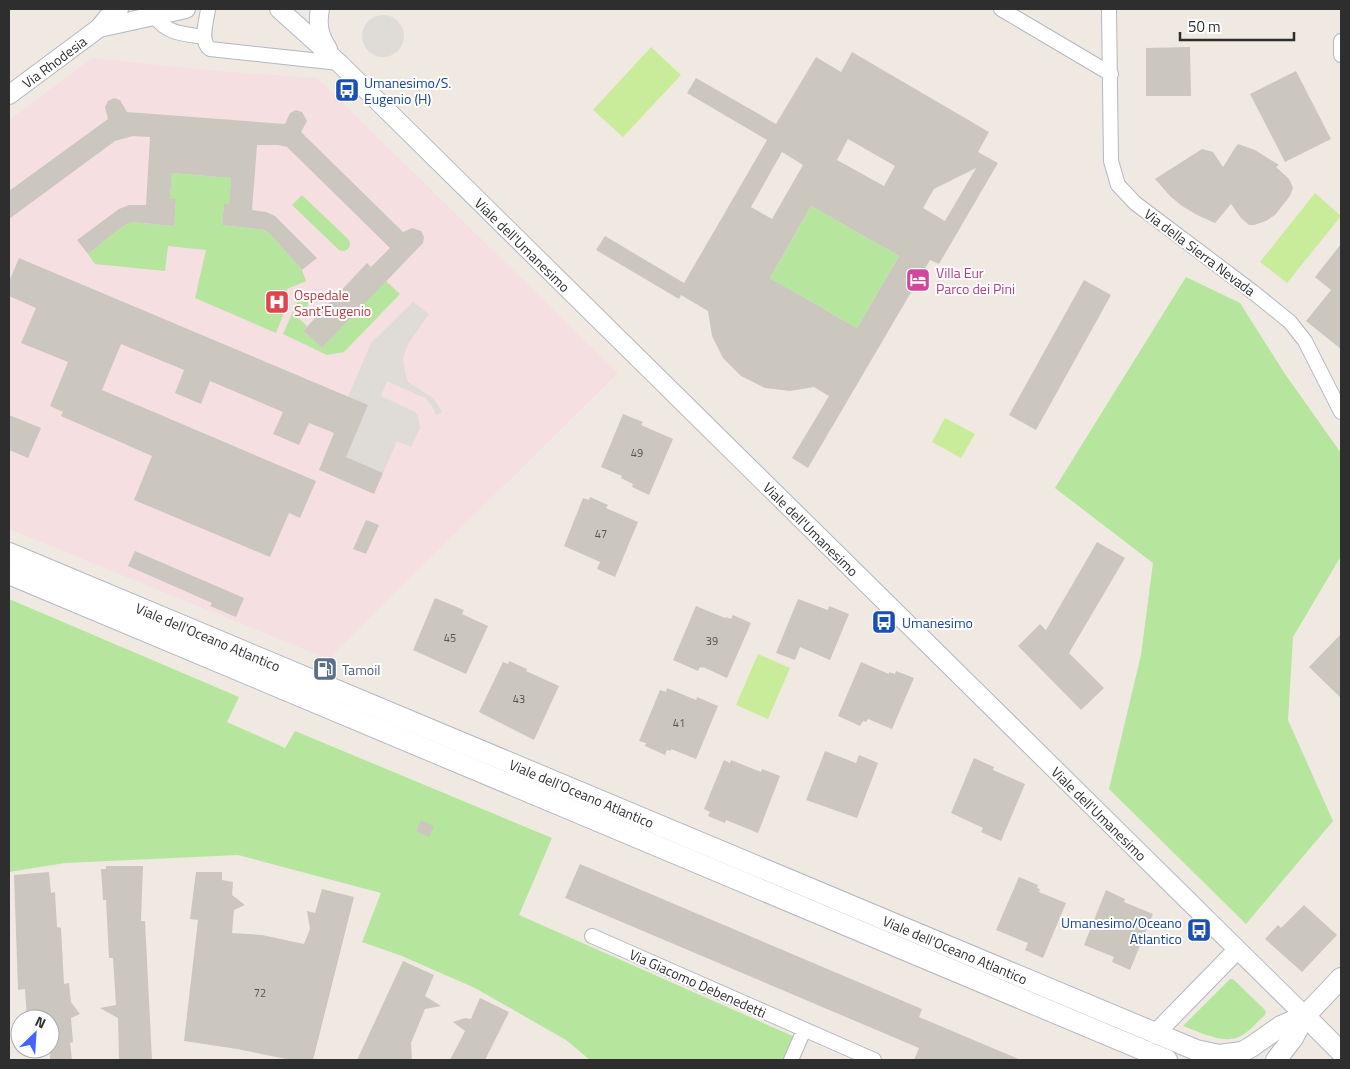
<svg xmlns="http://www.w3.org/2000/svg" width="1350" height="1069" viewBox="0 0 1350 1069" font-family="'Titillium Web',sans-serif">
<rect width="100%" height="100%" fill="#efe9e1"/>
<path fill="#f5dfe0" d="M92,58L217,71L317,78L618,373L328,659L9,529V120Z"/>
<path fill="#b6e59e" d="M172,173L231,178L229,205L224,204L222,225L264,230L270,234L302,270L306,281L287,289L289,300L276,333L195,298L206,250L168,246L165,271L95,264L88,254L122,227L131,222L174,226L176,199H170Z
M302,195L349,240C352,248 346,253 339,250L292,205Z
M811,206L899,256L857,328L770,278Z
M1186,277L1240,303L1285,374L1341,453V556L1293,637L1288,720L1333,821L1246,924L1109,789L1141,655L1153,563L1055,488Z
M386,281L400,294L344,352L327,355L283,334L298,300L312,301L297,317L307,326L303,331L322,348Z
M9,599L239,697L227,722L285,748L295,731L552,838L519,915L795,1037L785,1060H590L566,1040L475,988L402,956L362,942L381,893L238,855L65,863L9,872Z
M1230,979H1233L1266,1011L1265,1015C1258,1021 1252,1029 1244,1034C1227,1047 1200,1032 1183,1026Z"/>
<path fill="#c9ec9a" d="M651,47L681,75L623,137L593,110Z
M1315,193L1341,216L1287,283L1260,262Z
M945,418L975,434L961,458L932,442Z
M758,654L790,668L768,719L736,705Z"/>
<path fill="#dfdcd8" d="M362 36a21 21 0 1 1 42 0a21 21 0 1 1-42 0Z
M413,302L429,314L408,344L403,358L405,372L408,382L434,399L442,412L436,415L432,406L425,398L387,381L381,396L415,412L418,416L420,428L411,447L397,441L383,473L346,457L348,397L371,343Z"/>
<path fill="#cbc7bf" fill-rule="evenodd" d="M1190,47L1191,96H1146V48Z
M852,52L989,132L978,152L998,163L939,264L930,260L808,468L792,458L829,396L814,387L790,391L765,388L741,376L723,358L712,336L708,311L681,295L679,299L596,250L605,236L684,283L767,140L687,93L696,78L776,124L816,57L841,72ZM848,139L895,166L884,186L837,160ZM782,152L803,165L772,219L751,207ZM976,168L945,221L923,208L934,189ZM811,206L899,256L857,328L770,278Z
M1296,71L1331,139L1285,162L1250,94Z
M114,98L120,100L127,112L285,124L290,113L296,110L302,112L307,121L301,132L403,232L412,228L421,231L424,237L423,243L322,348L303,331L367,263L371,267L390,248L287,147L278,145H257L252,210L266,212L275,216L317,258L302,270L270,234L264,230L222,225L224,204H229L231,178L172,173L170,199H176L174,226L131,222L122,227L88,254L77,240L119,209L129,205H146L150,137L133,136L115,141L9,219V191L108,119L105,107L108,101Z
M1238,144L1255,150L1279,165L1276,167L1289,179L1291,183L1293,188L1290,196L1275,215L1266,221L1254,225H1249L1241,218L1231,204L1215,223L1197,215L1182,206L1170,196L1155,179L1202,149L1213,152L1223,167L1235,148Z
M1341,244V349L1306,321L1331,290L1315,277Z
M19,258L368,405L346,457L383,473L374,494L319,470L334,433L309,423L299,445L273,434L283,412L210,381L201,404L194,401L175,393L184,370L121,344L102,390L316,481L300,518L289,513L270,557L134,500L152,456L61,416L63,412L50,406L68,362L21,343L36,308L9,296V282Z
M1084,280L1111,295L1036,430L1009,415Z
M623,414L643,422L641,425L673,439L649,495L632,487L633,484L621,478L622,476L601,467Z
M9,415L41,428L28,458L9,450Z
M590,497L608,505L606,508L638,522L615,577L597,569L600,562L564,546L583,498L589,500Z
M366,520L379,525L366,554L353,549Z
M1097,542L1125,558L1069,653L1104,688L1081,710L1018,646L1040,624L1046,630Z
M135,551L244,598L236,617L210,606L212,603L128,566Z
M435,598L464,610L462,614L488,626L466,674L413,650Z
M798,599L828,610L829,606L849,614L830,660L800,647L795,660L776,653Z
M696,606L725,618L726,617L731,619L733,615L751,623L727,678L703,667V668L700,667L698,671L673,660Z
M1341,634V698L1309,667Z
M509,661L527,669L526,671L559,686L534,740L479,712L503,662L508,664Z
M861,662L889,674V672L895,674L896,671L914,678L892,729L868,719L866,722L863,721L860,726L838,716Z
M667,688L696,700L697,697L718,706L696,759L671,749V751L667,750L665,755L645,746L646,743L639,741L660,690L666,692Z
M825,751L856,763L859,755L878,763L857,818L806,800Z
M974,758L994,767L993,770L1025,784L1001,841L981,832L983,828L951,813Z
M724,760L730,763L731,760L761,772L762,769L780,776L758,833L726,820L725,823L708,816L710,812L704,809Z
M421,820L434,826L429,837L416,831Z
M580,864L922,1009L919,1017L1021,1060H914L919,1048L565,898Z
M106,866H143L141,921H145L152,1060H119L118,1018L100,1008L116,1005L113,958H109L106,900H103L101,869H106Z
M49,872L51,893L55,892L57,927L61,928L64,984L69,983L71,1002L80,1014L71,1018L73,1042L70,1043L72,1060H50V1019H27L25,989L18,990L14,875Z
M196,872H222V880L233,882L232,895L245,905L234,910L232,933L262,935L304,944L310,929L307,911L315,913L322,889L354,897L313,1060H291L237,1049L184,1041L198,920L190,919Z
M1019,877L1038,885L1037,888L1040,889L1039,892L1066,903L1043,958L1025,950L1028,943L996,930Z
M1106,890L1125,899L1124,902L1153,914L1130,970L1112,962L1114,957L1084,945Z
M1304,905L1337,935L1302,972L1265,939L1278,925L1281,928Z
M403,961L434,975L425,996L441,1006L425,1009L411,1043L412,1060H357Z
M480,998L509,1012L485,1060H450L465,1031L453,1022L465,1018L471,1019Z"/>
<g fill="none" stroke-linecap="round" stroke-linejoin="round">
<defs>
<path id="minor" d="M155,9V17C167,34 185,34 204,37
M208,9C207,20 199,41 210,49L339,63
M1001,9L1111,74
M1109,9L1111,161L1118,185L1135,203L1253,292L1290,322L1305,341L1341,412
M1341,41V55
M592,936L874,1060
M791,1060L804,1030"/>
<g id="tertiary">
<path id="s1" d="M279,9L339,63L1305,1016"/>
<path d="M320,9C317,24 319,36 328,49"/>
<path d="M99,28L186,9"/>
<path id="s2" d="M9,95L99,28L107,18L119,9"/>
<path d="M1155,1034L1237,950"/>
</g>
<g id="secondary">
<path id="s3" d="M9,553L1196,1050L1219,1055L1242,1052L1251,1047L1281,1026L1305,1016"/>
<path d="M9,574L1167,1060"/>
<path d="M1305,1016L1341,1052"/>
<path d="M1276,1060L1293,1038L1305,1016L1341,978"/>
</g>
</defs>
<use href="#minor" stroke="#b4b7c1" stroke-width="16"/>
<use href="#tertiary" stroke="#b4b7c1" stroke-width="20"/>
<use href="#secondary" stroke="#b4b7c1" stroke-width="22"/>
<use href="#minor" stroke="#fff" stroke-width="14"/>
<use href="#tertiary" stroke="#fff" stroke-width="18"/>
<use href="#secondary" stroke="#fff" stroke-width="20"/>
</g>
<defs>
<symbol id="bus-square" viewBox="-11 -11 22 22"><rect x="-9" y="-9" width="18" height="18" rx="4" fill="#1a4fb4" stroke="#fff"/><path d="M-5-6H5V4H4V6H2V4H-2V6H-4V4H-5ZM-3.5-4V0h7V-4ZM-3.5 1.2v1.5H-2V1.2ZM2 1.2v1.5H3.5V1.2Z" fill="#fff"/></symbol>
<symbol id="hotel-square" viewBox="-11 -11 22 22"><rect x="-9" y="-9" width="18" height="18" rx="4" fill="#d1479c" stroke="#fff"/><path d="M-6-4.5h1.5V1H6V5H4.5V3h-9V5H-6ZM-4 0a1.8 1.8 0 1 1 3.6 0ZM.5 0V-2.5h3Q6-2.5 6 0Z" fill="#fff"/></symbol>
<symbol id="hospital-square" viewBox="-11 -11 22 22"><rect x="-9" y="-9" width="18" height="18" rx="4" fill="#e0444e" stroke="#fff"/><path d="M-5-5h3v3.5h4V-5h3V5h-3V1.5h-4V5h-3Z" fill="#fff"/></symbol>
<symbol id="fuel-square" viewBox="-11 -11 22 22"><rect x="-9" y="-9" width="18" height="18" rx="4" fill="#5c6f8a" stroke="#fff"/><path d="M-5.5-6h7V0h2V4h1.3V-2.5L3-4.5l.8-.8L6-3V5H2.5V1h-1V6h-7ZM-4.2-4.7v3.2H.2V-4.7Z" fill="#fff"/></symbol>
</defs>
<g fill-rule="evenodd">
<use href="#bus-square" x="333" y="76" width="28" height="28"/>
<use href="#hotel-square" x="904" y="266" width="28" height="28"/>
<use href="#hospital-square" x="263" y="288" width="28" height="28"/>
<use href="#bus-square" x="870" y="608" width="28" height="28"/>
<use href="#fuel-square" x="311" y="655" width="28" height="28"/>
<use href="#bus-square" x="1185" y="916" width="28" height="28"/>
</g>
<g text-anchor="middle" dominant-baseline="central" stroke-width="4" stroke-linejoin="round" paint-order="stroke">
<g font-size="11" fill="#555452">
<text x="637" y="453">49</text>
<text x="601" y="534">47</text>
<text x="450" y="638">45</text>
<text x="712" y="641">39</text>
<text x="519" y="699">43</text>
<text x="679" y="723">41</text>
<text x="260" y="993">72</text>
</g>
<g font-size="14" fill="#2e2e2e" stroke="#fff">
<text stroke="none"><textPath href="#s2" startOffset="56">Via Rhodesia</textPath></text>
<text stroke="none"><textPath href="#s1" startOffset="339">Viale dell'Umanesimo</textPath></text>
<text transform="translate(1200 252) rotate(37)">Via della Sierra Nevada</text>
<text stroke="none"><textPath href="#s1" startOffset="744">Viale dell'Umanesimo</textPath></text>
<text stroke="none"><textPath href="#s3" startOffset="216">Viale dell'Oceano Atlantico</textPath></text>
<text stroke="none"><textPath href="#s3" startOffset="621">Viale dell'Oceano Atlantico</textPath></text>
<text stroke="none"><textPath href="#s1" startOffset="1149">Viale dell'Umanesimo</textPath></text>
<text stroke="none"><textPath href="#s3" startOffset="1026">Viale dell'Oceano Atlantico</textPath></text>
<text transform="translate(698 983) rotate(24)">Via Giacomo Debenedetti</text>
</g>
<g font-size="14" fill="#164399" stroke="#fff" text-anchor="start">
<text x="364" y="82">Umanesimo/S.<tspan x="364" dy="16">Eugenio (H)</tspan></text>
<text x="902" y="622">Umanesimo</text>
<text x="1182" y="922" text-anchor="end">Umanesimo/Oceano<tspan x="1182" dy="16">Atlantico</tspan></text>
</g>
<g font-size="14" fill="#b23c85" stroke="#fff" text-anchor="start">
<text x="936" y="272">Villa Eur<tspan x="936" dy="16">Parco dei Pini</tspan></text>
</g>
<g font-size="14" fill="#be3a42" stroke="#fff" text-anchor="start">
<text x="294" y="294">Ospedale<tspan x="294" dy="16">Sant'Eugenio</tspan></text>
</g>
<g font-size="14" fill="#4e5e75" stroke="#fff" text-anchor="start">
<text x="342" y="669">Tamoil</text>
</g>
</g>
<rect width="1350" height="1069" fill="none" stroke="#2e2e2e" stroke-width="20"/>
<g transform="translate(35 1034) rotate(25)"><circle r="24" fill="#ffffff" stroke="#ababab"/>
<path d="M0-4L9 19L0 12L-9 19Z" fill="#4264fb"/>
<text y="-8" font-size="14" font-weight="bold" text-anchor="middle" fill="#2e2e2e">N</text>
</g>
<path d="M1180 32v8h114v-8" fill="none" stroke="#2e2e2e" stroke-width="2.5"/>
<text x="1188" y="32" font-size="15" fill="#2e2e2e" stroke="#ffffff" stroke-width="4" paint-order="stroke">50 m</text>
</svg>
